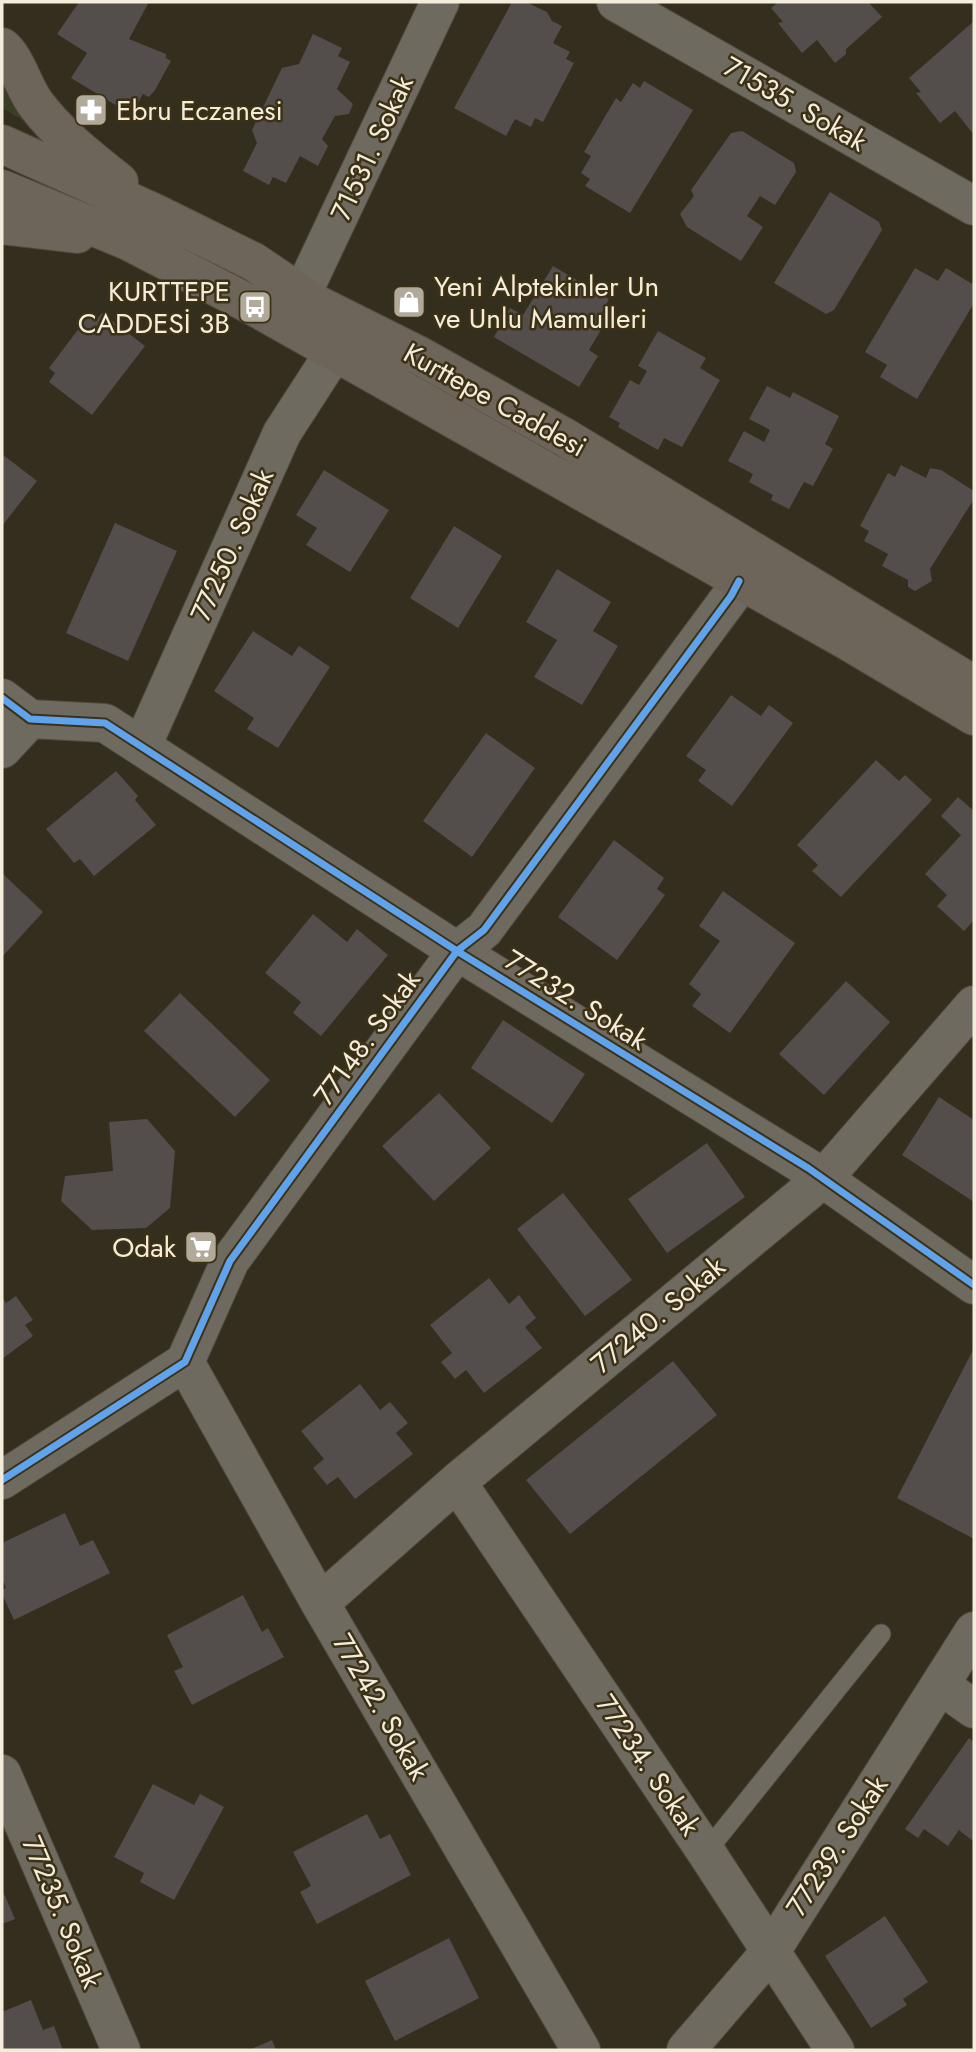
<svg xmlns="http://www.w3.org/2000/svg" width="976" height="2052" viewBox="0 0 976 2052" font-family="Jost,sans-serif">
<rect width="100%" height="100%" fill="#342e1e"/>
<path fill="#393e25" d="M2,68L33,126L2,108Z"/>
<path fill="#534d4b" d="M79,2H149L129,39L166,54V58L171,61L155,90L149,97L143,94L134,110L122,109L71,78L87,53L57,34Z
M512,2H526L547,12L552,21L562,26L553,43L570,52L566,59L574,63L543,122L535,118L531,127L515,119L506,136L454,108Z
M778,2H868L882,17L846,49V54L835,63L817,40L802,53L778,23L783,22L771,8Z
M974,21V135L955,111L940,123L916,93L921,92L909,78Z
M313,34L342,48L338,56L350,62L337,89L353,104L349,114L335,116L322,139L328,146L318,166L300,156L286,183L273,177L269,185L243,171L257,143L252,130L282,68L299,64Z
M644,81L693,110L630,213L585,186L590,179L581,173L591,156L584,152L616,98L621,102L633,83L640,88Z
M742,131L794,163L796,172L775,205L760,196L747,216L763,227L741,261L687,227L680,214L694,196L691,190L731,133Z
M830,192L879,222L882,230L834,310L826,314L774,283Z
M553,266L609,299L601,314L608,318L589,350L598,356L579,387L494,337L510,308L523,315Z
M915,268L938,281L946,268L974,285V303L917,399L880,377L887,365L865,352Z
M102,313L145,346L92,415L49,382L55,373L49,368L89,315L96,320Z
M658,331L706,358L700,368L720,380L682,447L664,438L658,450L618,427L620,423L609,417L630,380L639,385L647,371L638,366Z
M767,386L790,398L793,392L839,416L825,444L833,449L813,486L804,482L789,509L771,500L773,495L749,482L753,474L728,461L744,431L764,442L770,430L749,419Z
M2,454L37,481L2,526Z
M901,465L926,478L930,468L941,470L974,491V499L930,569L932,581L915,591L908,587V580L882,566L888,554L864,541L869,531L860,526L888,473L895,477Z
M324,470L389,510L350,572L306,545L317,528L296,515Z
M115,523L177,551L128,661L66,633Z
M454,526L502,556L458,628L410,598Z
M557,569L611,602L593,631L618,646L582,705L534,677L557,640L526,622Z
M253,631L292,656L299,646L330,667L278,748L247,729L254,718L214,691Z
M731,695L761,716L769,705L793,723L732,806L698,781L706,770L686,756Z
M486,733L535,768L472,857L423,821Z
M876,760L899,781L905,775L932,800L841,897L812,871L818,865L797,845Z
M116,771L138,796L135,800L156,825L94,876L80,859L74,863L46,829Z
M958,797L974,811V920L964,931L937,906L947,895L925,874L961,835L941,816Z
M614,840L664,878L657,889L665,895L617,960L558,917Z
M2,873L43,912L2,957Z
M723,891L795,943L730,1033L692,1006L701,994L689,984L720,941L699,926Z
M313,914L347,942L357,929L388,955L321,1036L293,1013L301,1002L265,973Z
M846,981L890,1022L824,1095L779,1054Z
M180,993L270,1080L235,1117L144,1031Z
M503,1020L585,1074L552,1123L471,1068Z
M439,1093L491,1148L434,1201L382,1146Z
M939,1097L974,1120V1202L902,1155Z
M147,1119L175,1151L170,1208L146,1228L92,1230L61,1201L65,1176L113,1171L109,1122Z
M707,1143L745,1197L667,1253L628,1199Z
M563,1193L632,1280L585,1316L517,1229Z
M489,1278L509,1304L519,1295L536,1318L525,1327L542,1348L484,1393L466,1370L455,1379L441,1362L452,1353L430,1325Z
M16,1296L33,1320L25,1325L33,1336L2,1359V1297L6,1303Z
M974,1348V1539L897,1498Z
M673,1361L717,1415L570,1534L526,1480Z
M360,1384L380,1410L390,1402L408,1423L396,1433L413,1454L355,1499L338,1477L327,1485L313,1468L324,1459L301,1431Z
M65,1513L80,1546L93,1540L110,1573L14,1620L2,1594V1590L6,1588L2,1578V1543Z
M243,1595L262,1632L268,1628L284,1657L192,1705L174,1671L183,1667L167,1635Z
M969,1738L974,1742V1842L959,1830L948,1846L924,1829L918,1838L905,1829Z
M153,1784L194,1805L200,1794L224,1807L174,1900L140,1882L144,1873L114,1857Z
M367,1814L380,1839L390,1834L411,1875L317,1924L300,1892L311,1886L293,1852Z
M2,1889L15,1919L2,1924Z
M885,1916L928,1982L903,1999L907,2005L871,2028L825,1956Z
M449,1938L479,1998L395,2041L365,1981Z
M31,2000L43,2030L54,2026L63,2050H2V2012Z
M272,2040L276,2050H249Z"/>
<g fill="none" stroke-linecap="round" stroke-linejoin="round">
<defs>
<path id="lane" d="M706,1852L881,1634"/>
<path id="street" d="M616,2L974,206
M302,294L440,2
M2,698L30,719L105,723L457,951L808,1168L974,1285
M142,746L282,433L335,351
M2,749L30,719
M185,1362L320,1603L581,2050
M2,1480L185,1362L230,1261L457,951L484,930L731,596L739,581
M457,1482L706,1852L835,2050
M320,1603L457,1482L808,1191L836,1164L974,1005
M940,1685L974,1709
M2,1774L121,2050
M686,2050L771,1951L974,1631"/>
<path id="secondary" d="M2,47C16,58 23,86 35,103C58,134 89,158 119,182
M2,144L155,213L254,262L316,304L420,356L566,438L974,685
M2,189L128,241L255,307L846,640L974,716
M2,225L77,234"/>
</defs>
<use href="#lane" stroke="#4e493c" stroke-width="21"/>
<use href="#street" stroke="#4e493c" stroke-width="40"/>
<use href="#secondary" stroke="#4e493c" stroke-width="40"/>
<use href="#lane" stroke="#6f6a5f" stroke-width="19"/>
<use href="#street" stroke="#6f6a5f" stroke-width="38"/>
<use href="#secondary" stroke="#6d655a" stroke-width="38"/>
<defs>
<path id="cycleway" d="M2,698L30,719L105,723L457,951L808,1168L974,1285
M2,1480L185,1362L230,1261L457,951L484,930L731,596L739,581"/>
</defs>
<use href="#cycleway" stroke="#3d3115" stroke-width="11"/>
<use href="#cycleway" stroke="#60a3ed" stroke-width="7"/>
</g>
<defs>
<symbol id="pharmacy-square" viewBox="-11 -11 22 22"><rect x="-9" y="-9" width="18" height="18" rx="4" fill="#b1aa9a" stroke="#3d3115"/><path d="M-2-6h4v4h4v4h-4v4h-4v-4h-4v-4h4Z" fill="#fff"/></symbol>
<symbol id="shop-square" viewBox="-11 -11 22 22"><rect x="-9" y="-9" width="18" height="18" rx="4" fill="#b1aa9a" stroke="#3d3115"/><path d="M-5-2.5h2.3a2.7 3.5 0 0 1 5.4 0H5L5.5 6h-11ZM-1.5-2.5h3a1.5 2.3 0 0 0-3 0Z" fill="#fff"/></symbol>
<symbol id="bus-square" viewBox="-11 -11 22 22"><rect x="-9" y="-9" width="18" height="18" rx="4" fill="#b1aa9a" stroke="#3d3115"/><path d="M-5-6H5V4H4V6H2V4H-2V6H-4V4H-5ZM-3.5-4V0h7V-4ZM-3.5 1.2v1.5H-2V1.2ZM2 1.2v1.5H3.5V1.2Z" fill="#fff"/></symbol>
<symbol id="supermarket-square" viewBox="-11 -11 22 22"><rect x="-9" y="-9" width="18" height="18" rx="4" fill="#b1aa9a" stroke="#3d3115"/><path d="M-6-5.5h2.5l.6 2H6L4.5 2H-2.5L-4.4-4H-6ZM-1.5 3.2a1.3 1.3 0 1 0 .1 0ZM3 3.2a1.3 1.3 0 1 0 .1 0Z" fill="#fff"/></symbol>
</defs>
<g fill-rule="evenodd">
<use href="#pharmacy-square" x="72" y="91" width="38" height="38"/>
<use href="#shop-square" x="390" y="283" width="38" height="38"/>
<use href="#bus-square" x="236" y="288" width="38" height="38"/>
<use href="#supermarket-square" x="182" y="1228" width="38" height="38"/>
</g>
<g text-anchor="middle" dominant-baseline="central" stroke-width="5" stroke-linejoin="round" paint-order="stroke">
<g font-size="28" fill="#f4eddc" stroke="#3d3115">
<text transform="translate(795 104) rotate(30)">71535. Sokak</text>
<text transform="translate(372 148) rotate(-65)">71531. Sokak</text>
<text transform="translate(495 400) rotate(29)">Kurttepe Caddesi</text>
<text transform="translate(232 545) rotate(-66)">77250. Sokak</text>
<text transform="translate(576 1000) rotate(32)">77232. Sokak</text>
<text transform="translate(367 1038) rotate(-54)">77148. Sokak</text>
<text transform="translate(658 1315) rotate(-40)">77240. Sokak</text>
<text transform="translate(381 1707) rotate(60)">77242. Sokak</text>
<text transform="translate(648 1765) rotate(56)">77234. Sokak</text>
<text transform="translate(837 1846) rotate(-57)">77239. Sokak</text>
<text transform="translate(62 1912) rotate(67)">77235. Sokak</text>
</g>
<g font-size="28" fill="#f4eddc" stroke="#3d3115" text-anchor="start">
<text x="116" y="110">Ebru Eczanesi</text>
<text x="434" y="286">Yeni Alptekinler Un<tspan x="434" dy="32">ve Unlu Mamulleri</tspan></text>
<text x="230" y="291" text-anchor="end">KURTTEPE<tspan x="230" dy="32">CADDESİ 3B</tspan></text>
<text x="176" y="1247" text-anchor="end">Odak</text>
</g>
</g>
<rect width="976" height="2052" fill="none" stroke="#f4eddc" stroke-width="7"/>
</svg>
